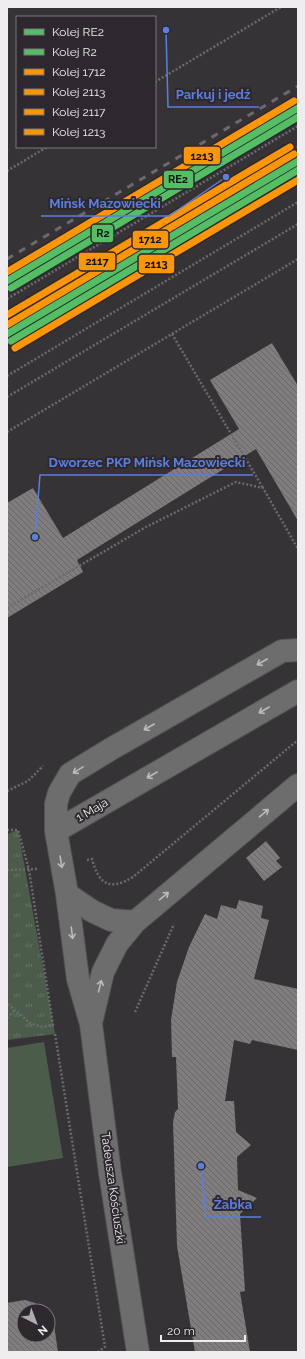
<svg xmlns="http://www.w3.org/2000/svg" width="305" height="1359" viewBox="0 0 305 1359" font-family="Raleway,sans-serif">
<defs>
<pattern id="grass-tufts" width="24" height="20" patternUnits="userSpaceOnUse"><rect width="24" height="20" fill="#4b5d4a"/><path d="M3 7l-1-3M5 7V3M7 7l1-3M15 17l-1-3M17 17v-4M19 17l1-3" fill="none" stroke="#657565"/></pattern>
<pattern id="building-back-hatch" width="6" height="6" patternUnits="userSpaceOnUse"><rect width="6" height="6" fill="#807d7e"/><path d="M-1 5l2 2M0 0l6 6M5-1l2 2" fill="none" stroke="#6a6768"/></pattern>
</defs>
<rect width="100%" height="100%" fill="#363337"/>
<path fill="url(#grass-tufts)" d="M18,830L55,1034L7,1040V834Z"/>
<path fill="#4b5d4a" d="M44,1042L63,1158L7,1167V1048Z"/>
<path fill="url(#building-back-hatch)" d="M272,343L298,386V521L256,449L77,560L83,572L7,618V503L33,488L63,538L239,429L210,380Z
M266,841L280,858L276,861L282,867L264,881L246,858Z
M239,900L263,906L261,918L269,920L254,979L298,989V1050L252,1040L250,1044L234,1040L225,1101H234L236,1132L251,1145L237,1157L238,1190L257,1198L240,1214L245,1291L240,1292L250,1352H195L177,1246L173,1122L175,1112L178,1109L176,1057H172L171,1020L177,982L189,947L205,914L217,919L221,905L236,909Z
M25,1300L35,1303L43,1311H24V1335H48V1317L54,1325L58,1352H7V1303Z"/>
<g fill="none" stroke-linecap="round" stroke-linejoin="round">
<defs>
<path id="minor" d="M56,831L298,691
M67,894L92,911L111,920L135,922
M91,1023L103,972L117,944L135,922L298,785
M138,1352L110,1173L91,1024L78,979L67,894L56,831V804L59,793L70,774L111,749L282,651L298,650"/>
</defs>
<use href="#minor" stroke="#545254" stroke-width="24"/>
<path stroke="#6c6a6b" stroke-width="2.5" stroke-dasharray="2 2" stroke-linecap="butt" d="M155,82L281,7
M7,171L47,147
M7,299L298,126
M7,318L298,147
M172,334L263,488
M7,376L298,202
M7,397L298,224
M7,432L298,259
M7,608L146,527L236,482L263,488L298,549
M7,791L28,781L43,766
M7,830H18L29,870L53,1025L42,1027L30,1023L7,1003
M87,860L92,859C99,885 110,891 133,877L298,740
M7,870L37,869
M135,1012L174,924
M7,1018L15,1010
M55,1034L105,1347L98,1352"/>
<use href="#minor" stroke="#6e6d6d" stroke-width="22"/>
<path stroke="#6c6a6c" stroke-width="3" stroke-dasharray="7 7" stroke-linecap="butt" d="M7,259L298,86"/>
<defs>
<path id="rail-1" d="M7,281L298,108
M7,334L298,161"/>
<path id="rail-2" d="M11,288L298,117
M11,341L298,170"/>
<path id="rail-3" d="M7,325L294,154"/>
<path id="rail-4" d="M15,348L298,180"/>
<path id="rail-5" d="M7,315L290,147"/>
<path id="rail-6" d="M7,272L294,101"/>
</defs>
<use href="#rail-1" stroke="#2d282e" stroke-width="10"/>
<use href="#rail-2" stroke="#2d282e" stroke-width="10"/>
<use href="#rail-3" stroke="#2d282e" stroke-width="10"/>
<use href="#rail-4" stroke="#2d282e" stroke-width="10"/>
<use href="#rail-5" stroke="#2d282e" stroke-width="10"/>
<use href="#rail-6" stroke="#2d282e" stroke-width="10"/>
<use href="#rail-1" stroke="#54be64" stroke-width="7"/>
<use href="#rail-2" stroke="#54be64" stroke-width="7"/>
<use href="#rail-3" stroke="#ff9500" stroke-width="7"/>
<use href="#rail-4" stroke="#ff9500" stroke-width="7"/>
<use href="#rail-5" stroke="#ff9500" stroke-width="7"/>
<use href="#rail-6" stroke="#ff9500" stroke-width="7"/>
</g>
<defs><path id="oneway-shaft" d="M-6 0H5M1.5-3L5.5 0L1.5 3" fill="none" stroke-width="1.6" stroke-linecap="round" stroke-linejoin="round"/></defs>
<g stroke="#bcbabc">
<use href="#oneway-shaft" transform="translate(262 662) rotate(150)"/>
<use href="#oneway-shaft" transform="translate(264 710) rotate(150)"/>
<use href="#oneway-shaft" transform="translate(149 727) rotate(150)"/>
<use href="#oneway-shaft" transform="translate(78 770) rotate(148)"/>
<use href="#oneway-shaft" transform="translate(152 775) rotate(150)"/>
<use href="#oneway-shaft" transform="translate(264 813) rotate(-40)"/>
<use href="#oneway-shaft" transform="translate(61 862) rotate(81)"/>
<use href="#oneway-shaft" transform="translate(164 896) rotate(-40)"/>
<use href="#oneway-shaft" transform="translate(72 933) rotate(83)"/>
<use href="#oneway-shaft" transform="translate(100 986) rotate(-76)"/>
</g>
<g text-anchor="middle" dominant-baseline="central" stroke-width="4" stroke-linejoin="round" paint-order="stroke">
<g font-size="12" fill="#f0edf1" stroke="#2d282e">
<text transform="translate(92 810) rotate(-30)">1 Maja</text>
<text transform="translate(113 1188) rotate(82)">Tadeusza Kościuszki</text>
</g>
</g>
<path fill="none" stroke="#5c7ee0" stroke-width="1.5" d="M166 30L168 107H259M226 177L169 216H41M35 537L40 475H253M201 1166L206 1217H261"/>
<g fill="#5c7ee0" stroke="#2d282e" stroke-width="1.5">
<circle cx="166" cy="30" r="4"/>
<circle cx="226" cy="177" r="4"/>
<circle cx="35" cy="537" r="4"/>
<circle cx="201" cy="1166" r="4"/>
</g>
<g font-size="13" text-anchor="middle" font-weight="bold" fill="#5c7ee0" stroke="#2d282e" stroke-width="4" stroke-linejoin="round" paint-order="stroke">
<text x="213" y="99">Parkuj i jedź</text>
<text x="105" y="208">Mińsk Mazowiecki</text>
<text x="147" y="467">Dworzec PKP Mińsk Mazowiecki</text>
<text x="233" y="1209">Żabka</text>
</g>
<g stroke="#2d282e" stroke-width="1.5">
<rect x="183" y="146" width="38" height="19" rx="4" fill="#ff9500"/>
<rect x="163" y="170" width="31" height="19" rx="4" fill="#54be64"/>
<rect x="91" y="224" width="23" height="19" rx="4" fill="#54be64"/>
<rect x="132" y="230" width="37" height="19" rx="4" fill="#ff9500"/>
<rect x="78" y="252" width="38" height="19" rx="4" fill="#ff9500"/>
<rect x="138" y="254" width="37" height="20" rx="4" fill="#ff9500"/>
</g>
<g font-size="11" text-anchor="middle" font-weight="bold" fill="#111">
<text x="202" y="160">1213</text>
<text x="178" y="183">RE2</text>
<text x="103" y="237">R2</text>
<text x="150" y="243">1712</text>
<text x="97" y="265">2117</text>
<text x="156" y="268">2113</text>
</g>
<rect width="305" height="1359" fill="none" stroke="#f0edf1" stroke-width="16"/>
<rect x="16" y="16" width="140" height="132" fill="#2d282e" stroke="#7b777c"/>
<rect x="24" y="29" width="20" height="6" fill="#54be64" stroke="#7b777c"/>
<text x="52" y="36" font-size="12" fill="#f0edf1">Kolej RE2</text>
<rect x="24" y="49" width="20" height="6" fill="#54be64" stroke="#7b777c"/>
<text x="52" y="56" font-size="12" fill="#f0edf1">Kolej R2</text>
<rect x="24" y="69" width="20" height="6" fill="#ff9500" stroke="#7b777c"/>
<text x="52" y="76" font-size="12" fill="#f0edf1">Kolej 1712</text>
<rect x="24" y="89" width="20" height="6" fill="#ff9500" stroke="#7b777c"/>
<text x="52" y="96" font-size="12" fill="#f0edf1">Kolej 2113</text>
<rect x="24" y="109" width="20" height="6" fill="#ff9500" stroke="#7b777c"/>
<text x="52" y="116" font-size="12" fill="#f0edf1">Kolej 2117</text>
<rect x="24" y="129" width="20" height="6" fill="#ff9500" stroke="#7b777c"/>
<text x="52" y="136" font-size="12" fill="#f0edf1">Kolej 1213</text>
<g transform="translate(36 1323) rotate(138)"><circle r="19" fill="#2d282e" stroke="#7b777c"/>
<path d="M0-3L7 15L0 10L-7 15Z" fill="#afacb0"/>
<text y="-6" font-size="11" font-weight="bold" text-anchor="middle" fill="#f0edf1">N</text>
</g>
<path d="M161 1335v6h84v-6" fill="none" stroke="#f0edf1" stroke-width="2"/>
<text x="167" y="1335" font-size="12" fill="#f0edf1" stroke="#2d282e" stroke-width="3" paint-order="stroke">20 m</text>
</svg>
